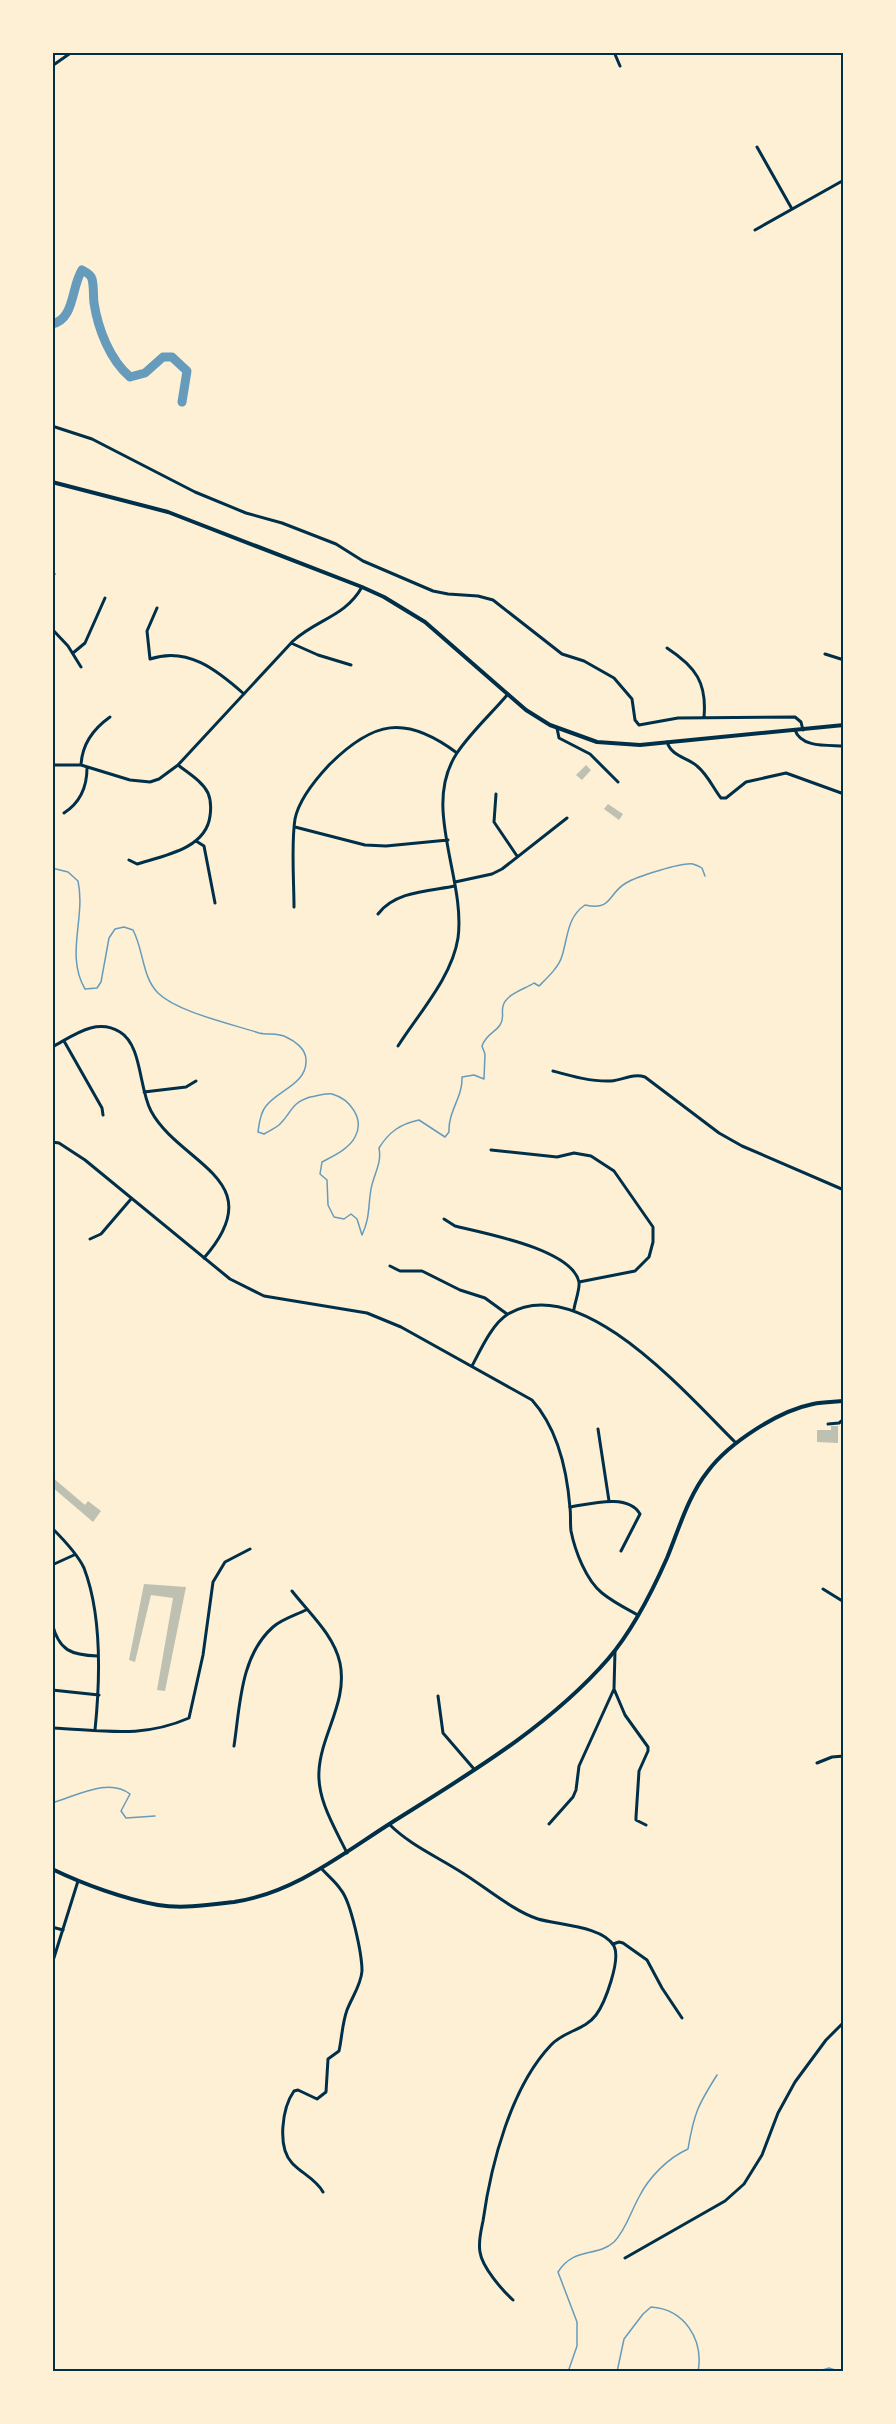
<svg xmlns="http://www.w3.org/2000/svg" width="896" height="2424" viewBox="0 0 896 2424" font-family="'PT Sans Narrow',sans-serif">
<rect width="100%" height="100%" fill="#fdf0d5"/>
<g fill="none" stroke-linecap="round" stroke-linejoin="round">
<path stroke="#669bbc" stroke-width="1.5" d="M52,868L68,872L78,881C86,918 65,955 85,989L97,988L101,982L109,938L115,929L124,927L133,930C144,951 142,977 158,993C177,1012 232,1024 259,1033C268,1035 278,1033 286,1037C295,1041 306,1049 306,1060C307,1084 278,1090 266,1106C260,1113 259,1124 258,1132L264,1134C269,1131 276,1128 280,1124C292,1112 291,1103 310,1097C316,1096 326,1093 332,1094C350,1099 365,1119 355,1137C349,1149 333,1156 322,1162L320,1174L327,1180L328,1205L334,1217L344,1219L351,1214L357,1219L362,1235C370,1218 368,1207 371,1189C374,1173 382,1164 379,1148C389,1132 400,1124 419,1120L445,1137L449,1132C448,1111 463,1097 462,1077L474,1075L484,1079L485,1054L482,1046C487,1033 494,1034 500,1025C505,1018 501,1013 503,1006C506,994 525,989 534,983L539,986C547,978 559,967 562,956C568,937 567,917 585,905C613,911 607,894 626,883C636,877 682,862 693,864C696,865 699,866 702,868L705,876
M52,1803C76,1796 109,1777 130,1794L121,1811L126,1818L155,1816
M568,2372L577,2346V2322L558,2272C575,2246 596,2258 614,2242C626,2230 631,2211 639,2197C649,2177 668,2158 688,2149C694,2113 698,2105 717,2075
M617,2372L624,2339L643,2314L651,2307C684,2309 704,2339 698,2372
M816,2372L829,2368L841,2372"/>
<path stroke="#669bbc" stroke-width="9" d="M52,324C75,319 71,287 82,270C86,272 91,275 92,279C94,286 93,295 94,303C98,329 110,360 130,377L145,373L163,357H172L187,371L182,402"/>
</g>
<path fill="#bec0b2" d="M586,765L591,770L582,780L576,775Z
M608,804L623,814L619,820L604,809Z
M831,1426H838V1443L817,1442V1430H831Z
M52,1477L85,1505L88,1501L101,1511L93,1522L52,1487Z
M144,1584L186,1587L165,1691L157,1690L173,1598L151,1595L135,1662L129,1660Z"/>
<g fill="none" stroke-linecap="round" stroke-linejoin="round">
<path stroke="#003049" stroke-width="3" d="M614,52L620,66
M579,53V52
M52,66L72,52
M757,147L792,209
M755,230L844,180
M52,426L92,439L195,492L246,513L282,523L336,544L363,561L433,591L448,594L478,596L493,600L562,654L584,661L614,678L632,699L635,720L639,725L678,718L795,717L801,722L803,730
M52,578L54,574
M157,608L147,631L150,659C187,646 217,670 244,694
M52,629L68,646L81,667
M291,643L318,655L351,665
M667,648C696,667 707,683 704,717
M73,653L85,643L105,598
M825,654L844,660
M557,728L559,738L590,754L618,782
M795,730C801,748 828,745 844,746
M667,742C672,757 687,757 697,766C708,775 713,788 721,798H726L746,782L786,773L844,794
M52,765H81L130,780L150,782L159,779L178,765L293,641C317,619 345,617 362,587
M81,765C82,745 93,729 110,717
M496,794L494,822L517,856
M64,813C81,802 87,787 87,768
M295,827L365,845L386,846L448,840
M196,841L204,846L215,903
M129,860L137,864C163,856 206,849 210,816C211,809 211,800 208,793C202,781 188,773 178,765
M455,882L492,874L502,869L567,818
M294,907C294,882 291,843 295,819C299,799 315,780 329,765C373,721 405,714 457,753
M378,914C395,891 430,891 455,886
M64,1041L102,1108L103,1115
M398,1046C419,1013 452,977 458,938C466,878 421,807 457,753C471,732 492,713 508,694
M52,1047C73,1036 96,1017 120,1032C142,1045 139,1089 151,1111C180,1165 273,1179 204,1258
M553,1071C571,1076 592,1082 611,1081C623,1080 633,1073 645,1077L719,1133L742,1146L844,1190
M144,1092L186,1087L196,1081
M491,1150L557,1157L574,1153L591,1156L614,1171L653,1227V1242L649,1257L635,1271L579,1282
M444,1219L455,1226C483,1233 572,1249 579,1282C580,1289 575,1302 574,1309
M90,1239L101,1234L131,1199
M390,1266L400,1271H422L460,1290L485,1298L507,1314
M472,1366C481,1349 492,1324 508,1314C581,1270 689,1397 736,1443
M828,1424L839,1423L844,1419
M598,1429L609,1501
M570,1507C590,1504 628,1493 640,1514L621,1551
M52,1528C63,1539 78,1555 84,1568C102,1615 100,1681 95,1730
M52,1565L74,1555
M823,1589L844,1602
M292,1591C309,1613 334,1635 340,1663C348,1702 321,1734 319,1771C317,1800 335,1828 347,1853
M52,1623C59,1651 71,1655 98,1656
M615,1651L614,1689L625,1715L648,1747V1751L639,1771L636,1817V1820L646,1825
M52,1690L99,1695
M438,1696L443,1733L474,1769
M52,1728C103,1730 141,1739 189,1718L203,1655L213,1582L225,1562L250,1549
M234,1746C240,1707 240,1656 273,1627C282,1619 296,1615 306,1610
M817,1763L832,1757L844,1756
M389,1824C410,1845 436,1856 461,1872C484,1886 513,1911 538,1919C558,1925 603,1926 614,1946C621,1960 605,2003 596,2015C585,2030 564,2031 551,2045C511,2087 491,2164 483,2221C481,2231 478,2242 480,2252C482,2267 502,2290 513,2300
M549,1824L573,1797L576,1790L579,1766L614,1689
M322,1869C328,1876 336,1882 341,1890C351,1902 362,1954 362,1971C361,1985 352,1997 347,2010C342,2024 342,2038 339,2051L328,2059L326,2092L317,2099L298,2090L294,2091C282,2108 277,2147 292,2163C301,2173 316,2179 323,2192
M52,1927L63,1930
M613,1944L619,1942L623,1943L647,1960L662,1988L682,2018
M625,2258L725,2201L744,2184L762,2155L778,2113L795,2082L826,2040L844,2022"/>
<path stroke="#003049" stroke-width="3" d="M52,1142L59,1143L85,1160L230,1279L264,1296L367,1313L401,1327L532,1400C558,1429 567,1470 570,1508C571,1515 570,1523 571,1531C575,1551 586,1580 602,1593C613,1602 625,1608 638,1615
M52,1964L78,1881"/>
<path stroke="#003049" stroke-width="4" d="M52,482L168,512L362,587L384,597L425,622L526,710L550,725L597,742L640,745L844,725
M52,1869C83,1884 124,1899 158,1905C182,1909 209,1905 234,1902C294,1893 342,1854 391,1823C467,1775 549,1727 608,1659C633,1630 652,1592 667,1558C679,1529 688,1496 708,1471C729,1443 778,1411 813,1404C823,1402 834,1402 844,1401"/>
</g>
<rect width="896" height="2424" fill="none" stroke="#fdf0d5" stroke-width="108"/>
<rect x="54" y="54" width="788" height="2316" fill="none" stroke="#003049" stroke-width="2"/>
</svg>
